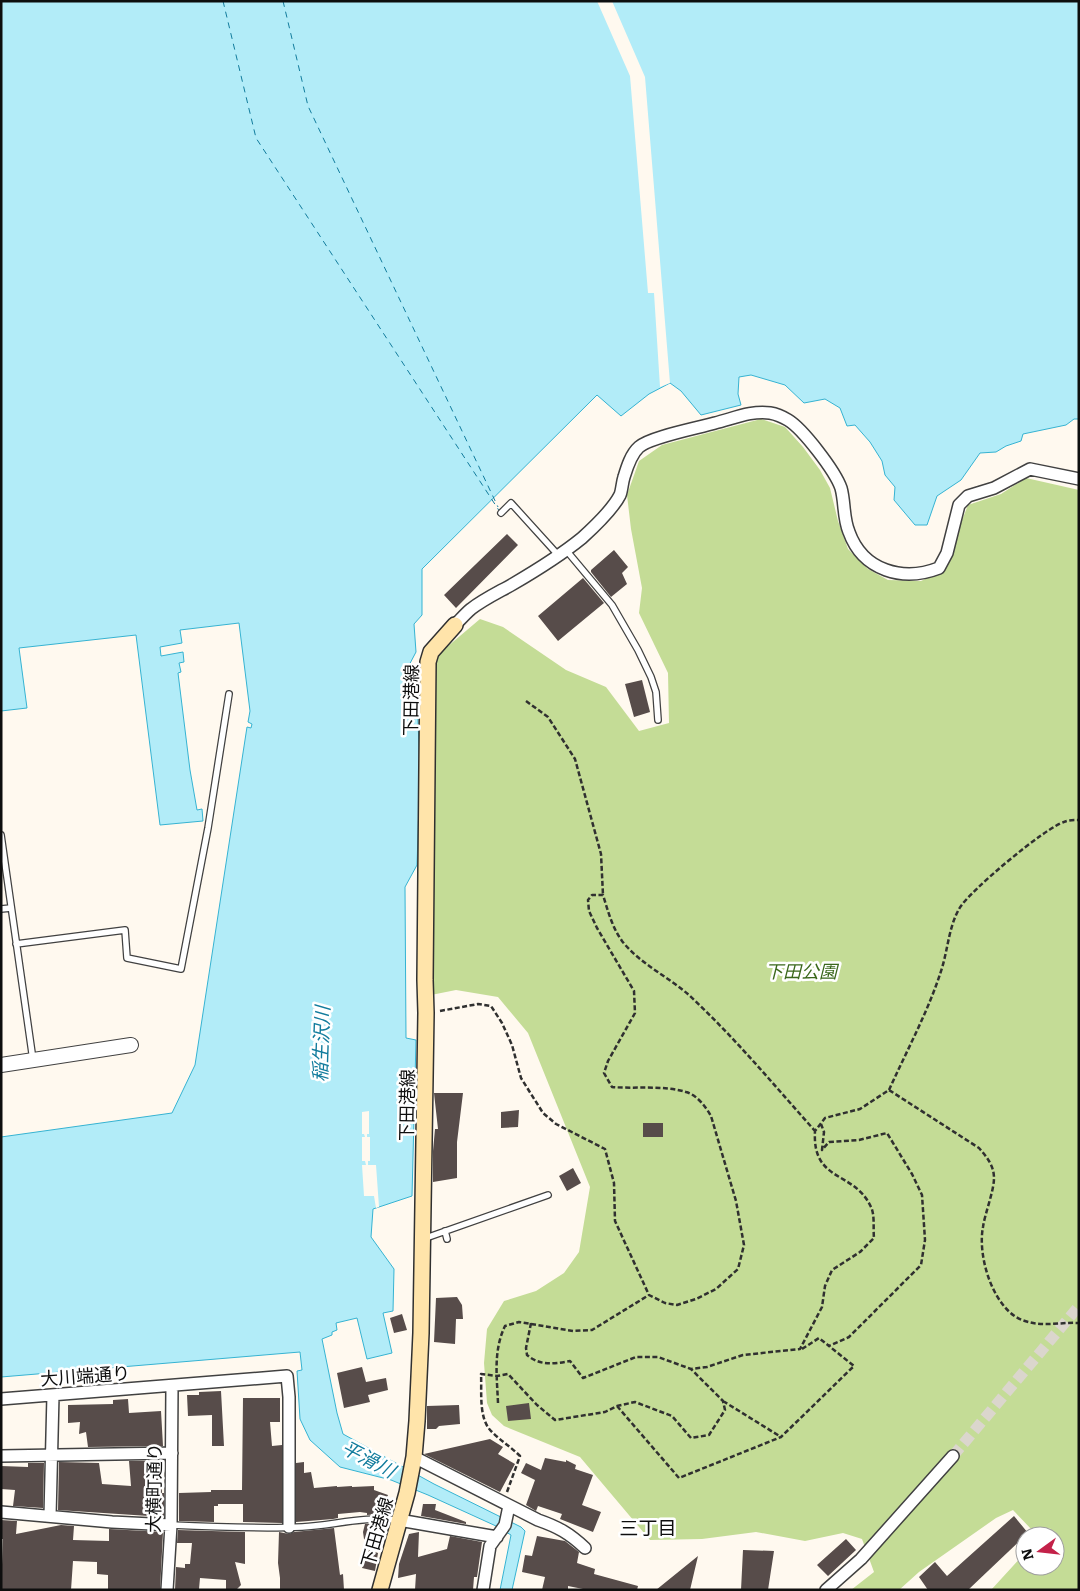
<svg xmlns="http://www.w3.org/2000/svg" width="1080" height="1591" viewBox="0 0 1080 1591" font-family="Literata,'Noto Sans JP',serif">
<rect width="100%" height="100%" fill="#fff9ef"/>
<path fill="#c4dc96" d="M761,419L785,427L803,447L820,470L830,488L838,521L848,549L868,569L888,580L921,581L942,571L968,505L1001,494L1026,478L1079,490V1590H991L1025,1553V1566H1055V1536H1031L1032,1530L1013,1510L996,1518L919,1572L899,1590H851L874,1572L862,1539L843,1533L805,1541L756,1532L702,1539L650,1540L580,1457L504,1426L492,1415L487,1403L484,1363L487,1329L504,1301L536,1291L564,1273L579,1252L590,1187L528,1033L498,997L456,990L431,995L434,658L480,619L503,627L566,670L606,687L639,731L669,723L668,673L639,613L642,588L631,529L627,495L639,461L662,445Z"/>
<path fill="#b2ecf8" stroke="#36b3d2" d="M1,1H1079V419H1074L1066,425L1023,434L1021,441L1006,446L996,452L980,453L961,480L937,496L927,525H915L894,500L895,487L885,475L882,461L870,442L855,425L847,426L840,408L825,399L804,403L785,385L751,375L739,377L738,394L741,405L701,415L681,391L670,383L649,394L621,416L597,395L422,569V615L414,624L416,652L406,671L408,683L417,695L420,773L417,865L405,887L406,1038L416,1040L412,1196L373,1209L371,1237L394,1269L393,1311L383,1313L392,1353L367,1359L357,1318L336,1323L337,1330L332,1332V1335L322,1339L337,1413L343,1434L434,1484L521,1527L525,1531L512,1590H500L511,1535L496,1526L428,1495L391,1480L340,1467L310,1440L300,1419L297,1371L302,1370L300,1352L1,1377V1137L172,1113L195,1065L247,727L251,728L252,724L248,722L250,711L239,623L180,630L182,643L160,647L161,656L183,652L184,662L179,663L181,672L178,673L190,770L197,810L202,809L203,821L160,825L136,635L19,648L27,708L1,711Z"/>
<path fill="#fff9ef" d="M597,1H612L645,77L670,383L660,387L654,293H648L630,76Z
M369,1111V1134H367V1137H370V1161H368V1165H376L379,1207L376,1208L374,1196H364L362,1165H366L365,1161H362V1137H365L364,1134H362V1112Z"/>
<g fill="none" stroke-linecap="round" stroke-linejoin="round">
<path stroke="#127c9d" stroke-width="1" stroke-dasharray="6 5" stroke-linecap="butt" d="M223,1L256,138L500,512
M283,1L308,106L498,507"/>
</g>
<path fill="#574c4a" d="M507,534L518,545L456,608L444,595Z
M614,550L628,567L622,573L627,584L611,597L591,572V570Z
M583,578L604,603L558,641L538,616Z
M642,680L650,712L634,717L625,684Z
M434,1093H463L457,1142V1178L433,1182V1151L435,1129H438Z
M519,1110L518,1127L501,1128V1112Z
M643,1123H663V1137H643Z
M573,1168L581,1183L567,1191L559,1176Z
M457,1297L462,1305L463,1319H456L455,1344L434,1342L436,1298Z
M402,1314L407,1330L394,1333L390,1318Z
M362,1367L366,1382L386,1378L388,1390L368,1395L370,1402L344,1408L337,1373Z
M221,1391L224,1446H212V1415L188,1416L187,1395H199V1392Z
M243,1398H280V1422H270L272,1446L282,1445V1523L243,1522V1504H218V1506H214V1522L179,1521V1493L211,1492V1490H242Z
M128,1399L129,1413L161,1411L163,1446L88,1447L86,1432L79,1434L80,1422L68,1423V1405L113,1404V1400Z
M529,1403L531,1419L508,1421L506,1406Z
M459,1405L460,1424L439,1426L436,1429H427V1406Z
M490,1439L503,1447L498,1454L515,1464L500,1492L424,1454Z
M545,1458L566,1462V1460L576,1465L575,1469L593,1475L582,1505L601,1512L593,1532L560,1519L562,1514L538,1506L536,1511L526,1505L535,1480L521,1473L526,1463L541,1470Z
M129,1461H162V1468H161L162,1493H164V1517L58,1510L59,1462L99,1463L102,1484L131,1486Z
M304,1462V1473L311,1472L314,1488L337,1486V1487L352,1486V1487L374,1486V1490L388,1495L381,1514L367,1515V1513L360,1512L338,1514V1518L333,1519L296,1522V1463Z
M28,1463H44L43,1508L13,1506L15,1490L1,1489V1466L28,1467Z
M423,1504H436L435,1510L466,1522V1524L421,1516Z
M1014,1516L1028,1533L968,1590H928L919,1577L935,1562L947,1576Z
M1,1520L17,1521L16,1534L61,1525L74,1526L73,1540L109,1541V1529L163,1532L160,1590H108V1575L97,1574V1562L73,1561L71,1590H1L3,1539H1Z
M365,1524H378L374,1545L364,1539L363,1532Z
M334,1528L340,1575L343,1574L344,1590H280V1578L278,1563L279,1532L289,1534L294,1532Z
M178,1530L245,1532V1564L235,1562L241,1585L236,1590H226V1580L200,1578L199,1589L175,1590L176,1567L185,1568V1564H190L192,1543H177Z
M419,1532L418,1557L447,1549L450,1536L482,1542L477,1577H474L473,1590H415L416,1574L398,1578L399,1564L409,1534Z
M537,1536L565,1541L579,1552L577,1563L595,1569L594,1574L638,1586L637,1590H588L568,1586V1590H542L545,1577L522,1572L525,1555L532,1556Z
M846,1539L856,1550L828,1576L817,1565Z
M369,1550L378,1553L375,1571L362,1568Z
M743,1550L774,1551L768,1590H741Z
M698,1556L690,1590H656Z"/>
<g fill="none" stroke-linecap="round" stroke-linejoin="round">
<path stroke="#dbd6cd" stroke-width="11" stroke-dasharray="11 5.5" stroke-linecap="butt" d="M953,1456L1079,1306"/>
<defs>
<path id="service" d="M501,513L511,503L559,556
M566,550L612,605L638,650L651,677L656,692L658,720
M1,835L33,1060
M1,909L11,908
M16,944L125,930L127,958L181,969L208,828L229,694
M445,1231L447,1239
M423,1239L548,1195
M171,1525C214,1527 258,1529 302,1527C334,1525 366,1516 398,1520"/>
<path id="minor" d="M455,625C460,620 465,614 471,609C484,599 499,592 513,584C537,570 561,555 582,538C593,528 613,509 620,495C622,490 622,483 624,477C627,467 631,454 639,447C650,437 698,428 715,423C732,419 752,410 770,413C776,414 783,417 788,420C803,429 835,471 841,488C845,502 843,518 849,532C863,571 903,582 939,568L947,553L959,505L968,496L994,488L1030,469L1079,479
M1,1399L287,1376L289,1397V1527
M1,1456L172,1453
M414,1457L538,1520C558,1527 569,1533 585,1548
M1,1512L112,1522L171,1525
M50,1516L53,1395
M399,1520L497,1537
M167,1590L171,1525L172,1386
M483,1590L490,1546L505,1525L509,1506
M826,1590L861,1559L953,1456"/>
<path id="tertiary" d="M1,1065L131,1045"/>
<path id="secondary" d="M380,1590L407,1493L414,1457L417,1421L421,1333L426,1013L425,980L428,662L431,652L455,625"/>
</defs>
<use href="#service" stroke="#414141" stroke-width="8"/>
<use href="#minor" stroke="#414141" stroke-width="14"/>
<use href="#tertiary" stroke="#414141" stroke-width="16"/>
<use href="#secondary" stroke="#303030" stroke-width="18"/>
<path stroke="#303030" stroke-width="2.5" stroke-dasharray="5 2.5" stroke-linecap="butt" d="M526,701L548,717L575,759L601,854L603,895
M440,1011L478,1004L491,1006L502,1023L512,1045L521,1078L543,1113L556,1124L605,1149L614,1183L615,1221L649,1295L665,1303L677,1305L696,1299L716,1289L738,1269L744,1245L736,1201L711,1116C706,1107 697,1095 686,1092C664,1085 635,1089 612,1087L604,1073L608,1061L635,1013L634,991L597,928L589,911L588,900L592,895H603C608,911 612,927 622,941C640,964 669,977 690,996C735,1038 774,1085 815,1131
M889,1090C907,1050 929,1010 942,968C948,948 949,927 959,909C968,892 1046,827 1064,822C1068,820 1074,820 1079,820
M531,1323L526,1348L527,1355C540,1366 554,1364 570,1361L583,1378L636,1357H658L691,1369L707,1367L743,1355L800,1349L822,1307L825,1286L832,1270L860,1252L874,1238C873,1229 875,1215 871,1207C854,1170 812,1183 815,1131L825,1118L860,1109L889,1090L979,1148C987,1157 994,1166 994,1178C994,1191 985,1213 983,1227C977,1257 994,1312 1025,1321C1043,1327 1061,1322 1079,1323
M802,1349L819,1338L829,1346L849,1337L921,1265L925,1240L922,1195L912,1174L887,1133L859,1140L829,1142L822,1150L824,1132L821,1124
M723,1401L781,1437
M498,1403C497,1377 493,1351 505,1326L519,1322L573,1331L592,1330L649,1295
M617,1406L679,1478L781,1437L854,1366L829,1346
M507,1492L520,1456C511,1447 501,1441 492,1432C478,1419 482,1392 481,1374L497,1376L508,1374L537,1405L555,1420L605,1412L617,1406L635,1402L672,1416L691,1438L709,1435L725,1410L723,1401L691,1369"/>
<use href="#service" stroke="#fff" stroke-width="5.5"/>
<use href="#minor" stroke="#fff" stroke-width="11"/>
<use href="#tertiary" stroke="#fff" stroke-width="14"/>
<use href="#secondary" stroke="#ffe4aa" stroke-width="15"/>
</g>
<g text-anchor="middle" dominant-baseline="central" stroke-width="5" stroke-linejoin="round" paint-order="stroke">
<g font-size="18" fill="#0e0e0e" stroke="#fff">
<text transform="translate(410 700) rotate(-89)">下田港線</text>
<text transform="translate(406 1105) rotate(-89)">下田港線</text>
<text transform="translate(85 1375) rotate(-4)">大川端通り</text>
<text transform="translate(153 1488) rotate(-89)">大横町通り</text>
<text transform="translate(376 1532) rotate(-74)">下田港線</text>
</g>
<g font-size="18" font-style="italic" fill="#3b681c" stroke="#fff">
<text x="801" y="970">下田公園</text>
</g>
<g font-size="19" font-style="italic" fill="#127c9d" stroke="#fff">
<text transform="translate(320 1044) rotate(-88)">稲生沢川</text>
<text transform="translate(369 1458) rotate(28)">平滑川</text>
</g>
<g font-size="19" fill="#0e0e0e" stroke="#fff">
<text x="648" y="1527">三丁目</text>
</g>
</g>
<rect width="1080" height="1591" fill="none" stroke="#0e0e0e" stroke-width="5"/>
<g transform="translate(1040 1551) rotate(255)"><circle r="24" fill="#ffffff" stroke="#9f9f9f"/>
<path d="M0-4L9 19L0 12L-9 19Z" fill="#c32149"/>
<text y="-8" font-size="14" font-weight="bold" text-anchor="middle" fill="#0e0e0e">N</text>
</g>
</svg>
